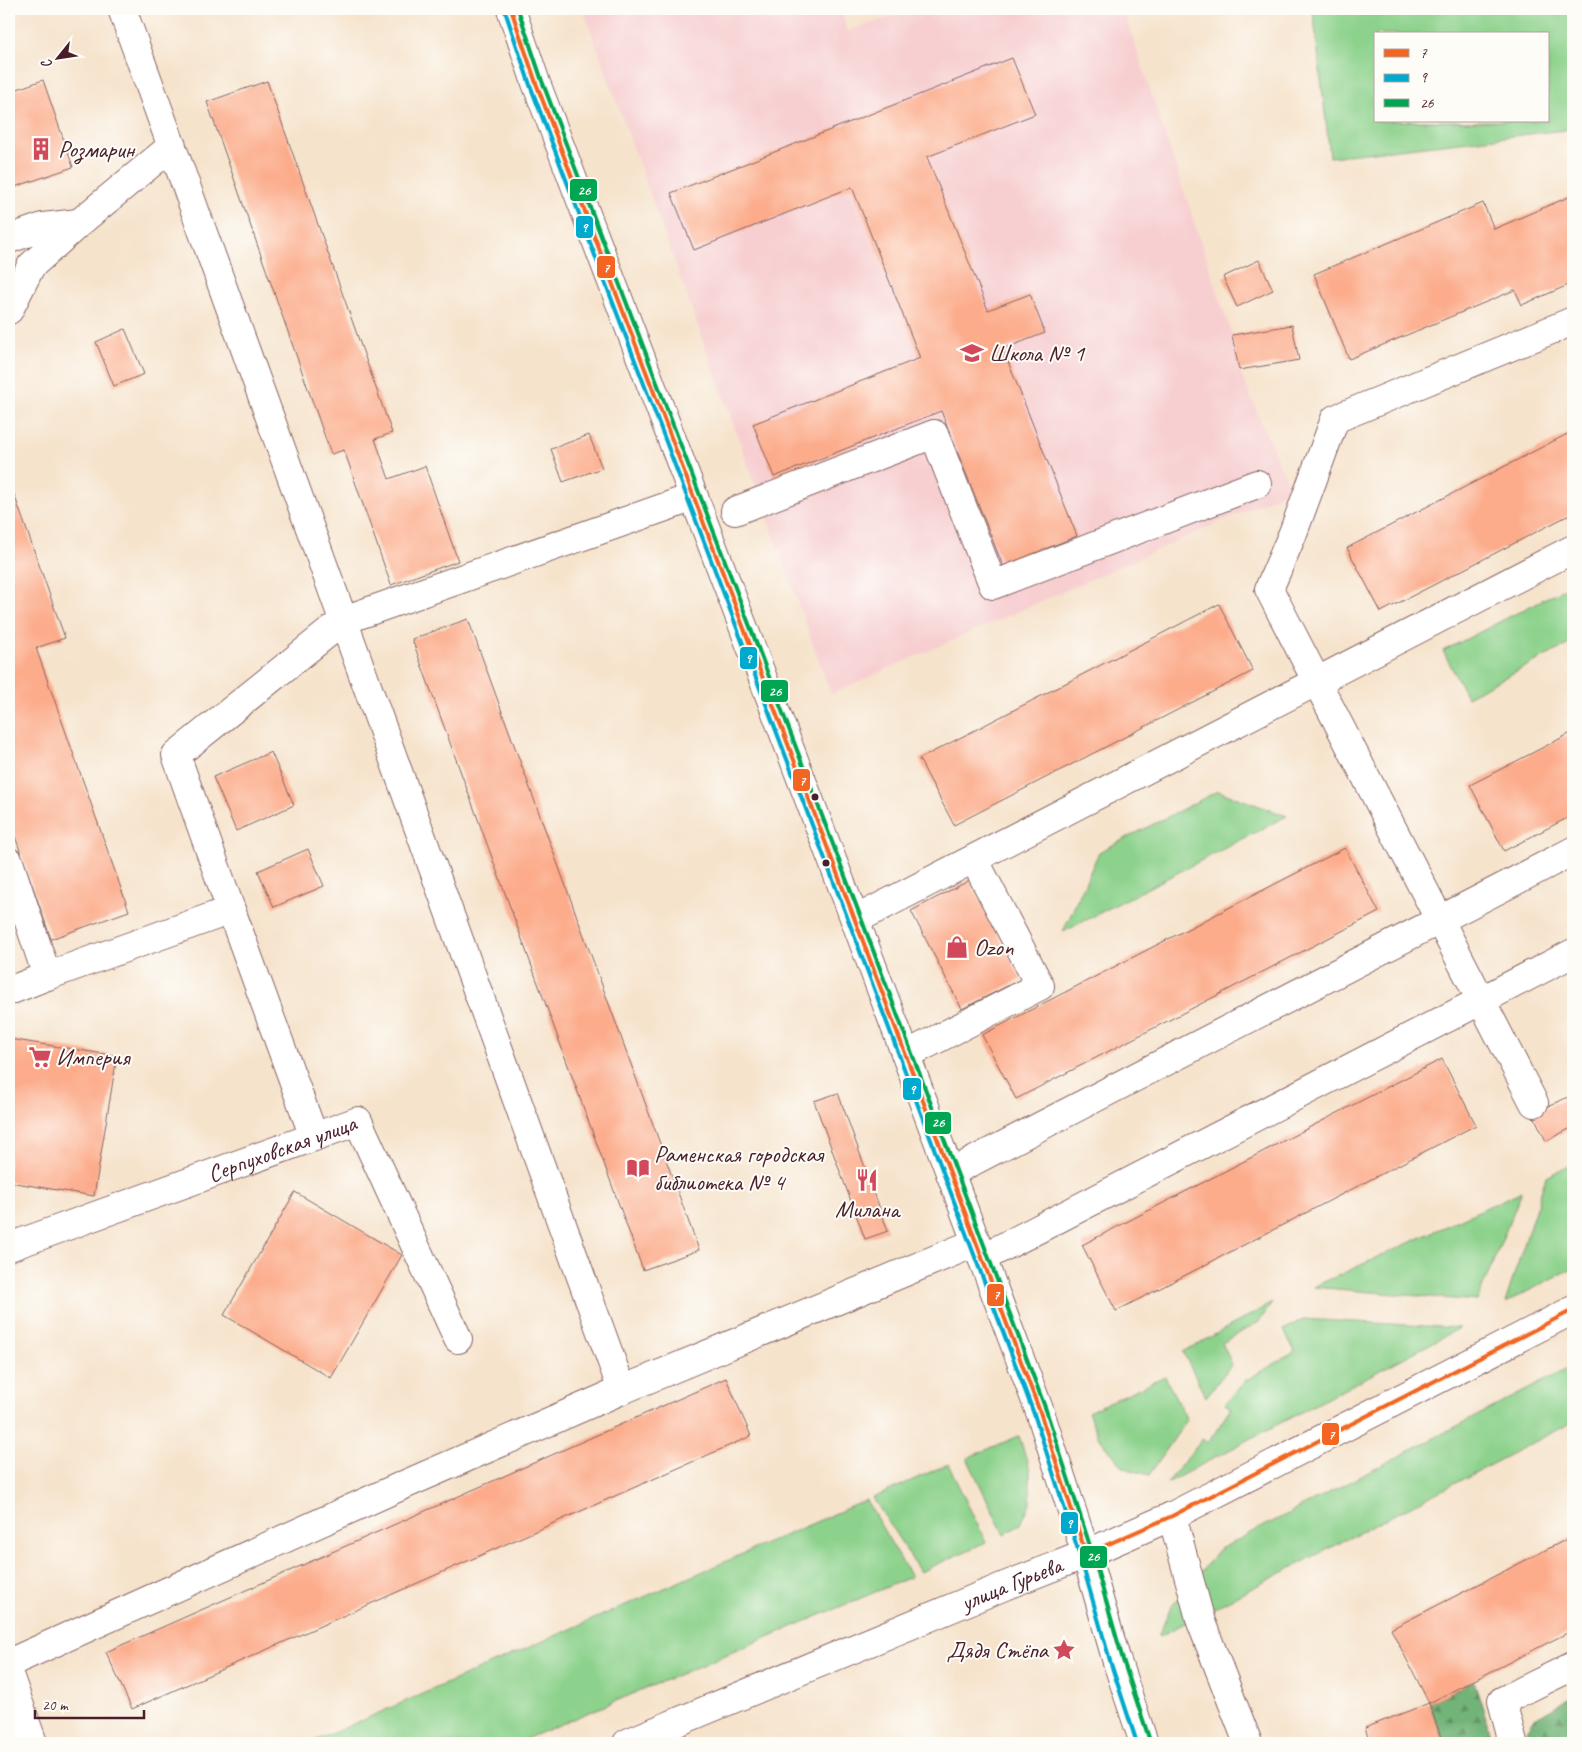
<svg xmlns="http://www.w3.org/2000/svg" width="1582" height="1752" viewBox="0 0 1582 1752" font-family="Caveat,sans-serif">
<defs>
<pattern id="forest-firs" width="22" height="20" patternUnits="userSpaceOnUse" patternTransform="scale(1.25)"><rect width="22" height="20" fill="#72b478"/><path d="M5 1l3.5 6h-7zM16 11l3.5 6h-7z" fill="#609263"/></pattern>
</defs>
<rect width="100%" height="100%" fill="#fdfcf7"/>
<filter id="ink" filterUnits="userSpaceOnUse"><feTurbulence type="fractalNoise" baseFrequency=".02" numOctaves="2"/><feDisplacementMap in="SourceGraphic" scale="10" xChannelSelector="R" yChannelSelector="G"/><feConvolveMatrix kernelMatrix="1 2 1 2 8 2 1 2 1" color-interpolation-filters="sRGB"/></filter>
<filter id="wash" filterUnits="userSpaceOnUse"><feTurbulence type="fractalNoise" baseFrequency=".0096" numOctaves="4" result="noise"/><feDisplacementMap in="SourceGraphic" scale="20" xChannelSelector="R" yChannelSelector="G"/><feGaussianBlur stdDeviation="1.12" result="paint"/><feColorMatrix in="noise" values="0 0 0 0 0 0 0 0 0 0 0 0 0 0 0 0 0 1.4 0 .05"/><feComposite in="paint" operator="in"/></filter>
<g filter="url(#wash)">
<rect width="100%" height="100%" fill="#f6e3cc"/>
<path fill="#f7cfd1" d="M583,9H841L847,31L916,9H1123L1232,335L1239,370L1290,488L1263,503L831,694Z"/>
<path fill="#8dd28c" stroke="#6c785c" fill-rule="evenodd" d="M1313,9H1573V129L1330,157ZM1376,34H1548V121H1376Z
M1573,584V642L1467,697L1443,651Z
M1218,791L1287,816L1063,932L1099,852Z
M1573,1163V1268L1505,1303L1546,1177Z
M1522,1191L1477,1301L1313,1287Z
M1272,1303L1259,1322L1222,1343L1232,1364L1206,1397L1183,1352Z
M1303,1319L1460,1328L1167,1483L1202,1439L1208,1443L1231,1408L1225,1404L1246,1380L1295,1352L1284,1330Z
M1573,1366V1422L1158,1637L1171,1607L1220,1549Z
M1165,1376L1187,1420L1149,1475L1124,1468L1099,1438L1088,1412Z
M1019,1436L1030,1470V1504L1021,1524L1004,1535L967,1458Z
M948,1464L986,1542L920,1572L873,1498Z
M866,1500L911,1577L516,1743H310Z"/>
<path fill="url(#forest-firs)" stroke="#5e6a52" d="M1474,1681L1494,1743H1443L1429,1703Z
M1573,1697V1743H1519L1537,1716Z"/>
<g id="blocks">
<path fill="#fcac8b" d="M1012,58L1035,114L927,157L988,310L1030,294L1045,333L1003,349L1077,536L1003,566L941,411L774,477L753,424L920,358L852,187L694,250L671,193Z
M43,80L73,167L9,189V92Z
M267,81L392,433L375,439L389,479L425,466L458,561L391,585L344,450L331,454L207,102Z
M1573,195V283L1522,305L1515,290L1349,359L1314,274L1483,203L1494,229Z
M1259,260L1273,290L1237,307L1223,277Z
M1292,325L1299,360L1239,370L1232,335Z
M125,329L144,374L114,386L96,342Z
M1573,431V513L1381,612L1347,548Z
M589,435L602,468L563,482L551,449Z
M9,480L65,638L36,648L129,911L51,939L9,819Z
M1219,604L1253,671L954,825L919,759Z
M468,619L699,1250L643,1270L412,639Z
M1573,732V815L1504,851L1470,785Z
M271,752L294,805L236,831L213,777Z
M1345,848L1379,912L1016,1099L982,1035Z
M308,849L324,886L274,907L258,871Z
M970,880L1021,979L962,1009L911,911Z
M9,1039L117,1056L94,1196L9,1182Z
M1442,1059L1476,1125L1116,1311L1082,1245Z
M838,1093L888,1231L865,1239L814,1101Z
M1568,1097L1573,1107V1127L1546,1141L1533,1114Z
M295,1192L402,1255L331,1378L224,1315Z
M726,1378L751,1436L132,1709L106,1652Z
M1573,1536V1630L1429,1703L1391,1629Z
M1429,1703L1443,1743H1370L1365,1728Z"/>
</g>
</g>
<g filter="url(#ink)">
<use href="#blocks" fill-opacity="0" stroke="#866463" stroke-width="1"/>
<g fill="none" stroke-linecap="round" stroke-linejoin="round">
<defs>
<g id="minor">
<path d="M9,239L43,227L79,223"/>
<path d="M9,310L31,266L79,223L172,146"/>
<path d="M735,511L934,434L993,585L1257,484"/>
<path d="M9,862L47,976L231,910L176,755L344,620L694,497"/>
<path d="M231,910L314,1137"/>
<path d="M855,920L1573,549"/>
<path d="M9,991L47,976"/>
<path d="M906,1055L1040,986L974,859"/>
<path d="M1534,1103L1269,589L1293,533L1335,419L1573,321"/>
<path d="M950,1173L1573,851"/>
<path id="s1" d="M9,1247L358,1121L458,1339"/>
<path d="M982,1258L1573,953"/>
<path d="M622,1390L977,1242"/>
<path d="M1172,1516L1201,1622L1248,1743"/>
<path d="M9,1663L399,1487L622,1390L122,9"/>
<path d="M9,1675L33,1743"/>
<path d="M1513,1743L1502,1701L1573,1666"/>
</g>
<g id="major">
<path d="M511,9L536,83L559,143L855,920L1040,1412L1086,1554L1117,1662L1144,1743"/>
<path id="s2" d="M627,1743L1007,1585L1086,1554L1172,1516L1573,1310"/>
</g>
</defs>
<use href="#minor" stroke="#866463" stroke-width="30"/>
<use href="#major" stroke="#866463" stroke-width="30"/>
<use href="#minor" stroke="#fff" stroke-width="28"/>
<use href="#major" stroke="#fff" stroke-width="28"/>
<defs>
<path id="bus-1" d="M511,9L536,83L855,920L1040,1412L1086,1554
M1086,1554L1172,1516L1573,1310"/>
<path id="bus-2" d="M505,11L530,85L849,922L1034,1414L1080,1556L1111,1664L1137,1743"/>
<path id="bus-3" d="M518,9L542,81L861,918L1046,1410L1092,1552L1123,1660L1150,1741"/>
</defs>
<use href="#bus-1" stroke="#fdfcf7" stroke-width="8"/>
<use href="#bus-2" stroke="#fdfcf7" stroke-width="8"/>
<use href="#bus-3" stroke="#fdfcf7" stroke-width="8"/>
<use href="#bus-1" stroke="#f26522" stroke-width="4"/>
<use href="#bus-2" stroke="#00a9ce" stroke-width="4"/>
<use href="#bus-3" stroke="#00a651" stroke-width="4"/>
</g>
</g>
<defs>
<symbol id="building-bare" viewBox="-9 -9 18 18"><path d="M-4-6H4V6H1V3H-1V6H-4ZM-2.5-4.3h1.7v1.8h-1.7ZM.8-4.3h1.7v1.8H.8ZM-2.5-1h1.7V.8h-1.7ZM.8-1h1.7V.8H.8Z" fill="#d1495b" stroke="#fdfcf7" stroke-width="2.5" paint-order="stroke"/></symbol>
<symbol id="school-bare" viewBox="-9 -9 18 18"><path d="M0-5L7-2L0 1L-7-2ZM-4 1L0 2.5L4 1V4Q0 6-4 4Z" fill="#d1495b" stroke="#fdfcf7" stroke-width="2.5" paint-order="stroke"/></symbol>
<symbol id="shop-bare" viewBox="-9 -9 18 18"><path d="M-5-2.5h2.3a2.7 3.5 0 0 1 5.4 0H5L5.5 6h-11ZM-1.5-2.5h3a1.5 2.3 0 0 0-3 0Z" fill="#d1495b" stroke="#fdfcf7" stroke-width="2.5" paint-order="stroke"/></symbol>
<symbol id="supermarket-bare" viewBox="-9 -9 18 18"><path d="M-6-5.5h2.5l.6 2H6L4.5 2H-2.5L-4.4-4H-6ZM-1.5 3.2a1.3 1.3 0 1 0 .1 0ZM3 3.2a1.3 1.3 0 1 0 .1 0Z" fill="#d1495b" stroke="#fdfcf7" stroke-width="2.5" paint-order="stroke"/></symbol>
<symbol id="library-bare" viewBox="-9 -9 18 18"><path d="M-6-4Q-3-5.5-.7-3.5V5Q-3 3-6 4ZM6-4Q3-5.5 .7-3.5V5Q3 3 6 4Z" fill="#d1495b" stroke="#fdfcf7" stroke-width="2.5" paint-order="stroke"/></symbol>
<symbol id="restaurant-bare" viewBox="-9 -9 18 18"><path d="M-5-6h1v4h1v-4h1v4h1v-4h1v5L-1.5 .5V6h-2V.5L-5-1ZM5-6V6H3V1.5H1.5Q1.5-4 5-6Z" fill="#d1495b" stroke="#fdfcf7" stroke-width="2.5" paint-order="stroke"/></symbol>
<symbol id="sight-bare" viewBox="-9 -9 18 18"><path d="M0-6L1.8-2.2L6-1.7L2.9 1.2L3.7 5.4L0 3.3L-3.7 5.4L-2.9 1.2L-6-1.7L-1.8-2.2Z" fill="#d1495b" stroke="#fdfcf7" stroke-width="2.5" paint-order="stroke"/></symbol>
</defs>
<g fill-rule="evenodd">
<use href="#building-bare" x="25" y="133" width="32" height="32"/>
<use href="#school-bare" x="956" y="337" width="32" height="32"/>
<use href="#shop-bare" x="941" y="931" width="32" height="32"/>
<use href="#supermarket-bare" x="24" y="1041" width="32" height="32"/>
<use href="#library-bare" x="622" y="1152" width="32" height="32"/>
<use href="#restaurant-bare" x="851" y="1164" width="32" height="32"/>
<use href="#sight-bare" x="1048" y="1634" width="32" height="32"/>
</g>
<g fill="#4a1f2b" stroke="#fdfcf7" stroke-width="2">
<circle cx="815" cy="797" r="4.5"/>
<circle cx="826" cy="863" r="4.5"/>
</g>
<g text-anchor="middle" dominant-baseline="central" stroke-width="4" stroke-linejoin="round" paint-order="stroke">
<g font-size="24" fill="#4a1f2b" stroke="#fdfcf7" text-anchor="start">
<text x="58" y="149">Розмарин</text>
<text x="989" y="353">Школа № 1</text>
<text x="974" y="947">Ozon</text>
<text x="56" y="1057">Империя</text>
<text x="654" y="1154">Раменская городская<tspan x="654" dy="28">библиотека № 4</tspan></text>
<text x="867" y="1209" text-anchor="middle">Милана</text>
<text x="1048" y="1650" text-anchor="end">Дядя Стёпа</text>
</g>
<g font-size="24" fill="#4a1f2b" stroke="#fdfcf7">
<text stroke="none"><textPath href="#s1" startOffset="290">Серпуховская улица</textPath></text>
<text stroke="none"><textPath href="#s2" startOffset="416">улица Гурьева</textPath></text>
</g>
</g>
<g stroke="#fdfcf7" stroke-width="2">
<rect x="569" y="178" width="29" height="24" rx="5" fill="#00a651"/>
<rect x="575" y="215" width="19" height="24" rx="5" fill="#00a9ce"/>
<rect x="596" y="255" width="20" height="24" rx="5" fill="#f26522"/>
<rect x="739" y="646" width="19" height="24" rx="5" fill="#00a9ce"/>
<rect x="760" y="679" width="29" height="24" rx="5" fill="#00a651"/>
<rect x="792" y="768" width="19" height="24" rx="5" fill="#f26522"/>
<rect x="902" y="1077" width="20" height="24" rx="5" fill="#00a9ce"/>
<rect x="924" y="1111" width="28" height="24" rx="5" fill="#00a651"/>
<rect x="986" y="1283" width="19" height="24" rx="5" fill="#f26522"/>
<rect x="1321" y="1422" width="19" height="24" rx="5" fill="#f26522"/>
<rect x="1060" y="1511" width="19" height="24" rx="5" fill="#00a9ce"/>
<rect x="1079" y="1545" width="29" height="24" rx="5" fill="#00a651"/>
</g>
<g font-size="14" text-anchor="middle" font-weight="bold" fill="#fff">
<text x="584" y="195">26</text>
<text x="584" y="232">9</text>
<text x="606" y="272">7</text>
<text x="748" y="663">9</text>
<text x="775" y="696">26</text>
<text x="802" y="785">7</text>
<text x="912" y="1094">9</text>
<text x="938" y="1127">26</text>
<text x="996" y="1299">7</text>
<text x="1331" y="1439">7</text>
<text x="1069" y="1528">9</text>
<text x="1093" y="1561">26</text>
</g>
<rect width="1582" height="1752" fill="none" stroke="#fdfcf7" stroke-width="30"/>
<rect x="1374" y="32" width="175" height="90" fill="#fdfcf7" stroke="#b5a4a5"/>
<rect x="1384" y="49" width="25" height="8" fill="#f26522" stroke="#b5a4a5"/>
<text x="1420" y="58" font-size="15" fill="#4a1f2b">7</text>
<rect x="1384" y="74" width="25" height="8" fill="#00a9ce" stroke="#b5a4a5"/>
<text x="1420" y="82" font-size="15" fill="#4a1f2b">9</text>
<rect x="1384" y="99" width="25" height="8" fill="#00a651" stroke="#b5a4a5"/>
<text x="1420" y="108" font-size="15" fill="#4a1f2b">26</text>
<g transform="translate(58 58) rotate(240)" stroke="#fdfcf7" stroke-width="4" paint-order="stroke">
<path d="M0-4L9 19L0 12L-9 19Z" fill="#4a1f2b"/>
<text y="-8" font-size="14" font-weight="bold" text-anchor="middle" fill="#4a1f2b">С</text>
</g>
<path d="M35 1710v8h109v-8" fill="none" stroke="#4a1f2b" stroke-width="2.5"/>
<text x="42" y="1710" font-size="15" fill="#4a1f2b" stroke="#fdfcf7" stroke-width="4" paint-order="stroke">20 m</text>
</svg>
